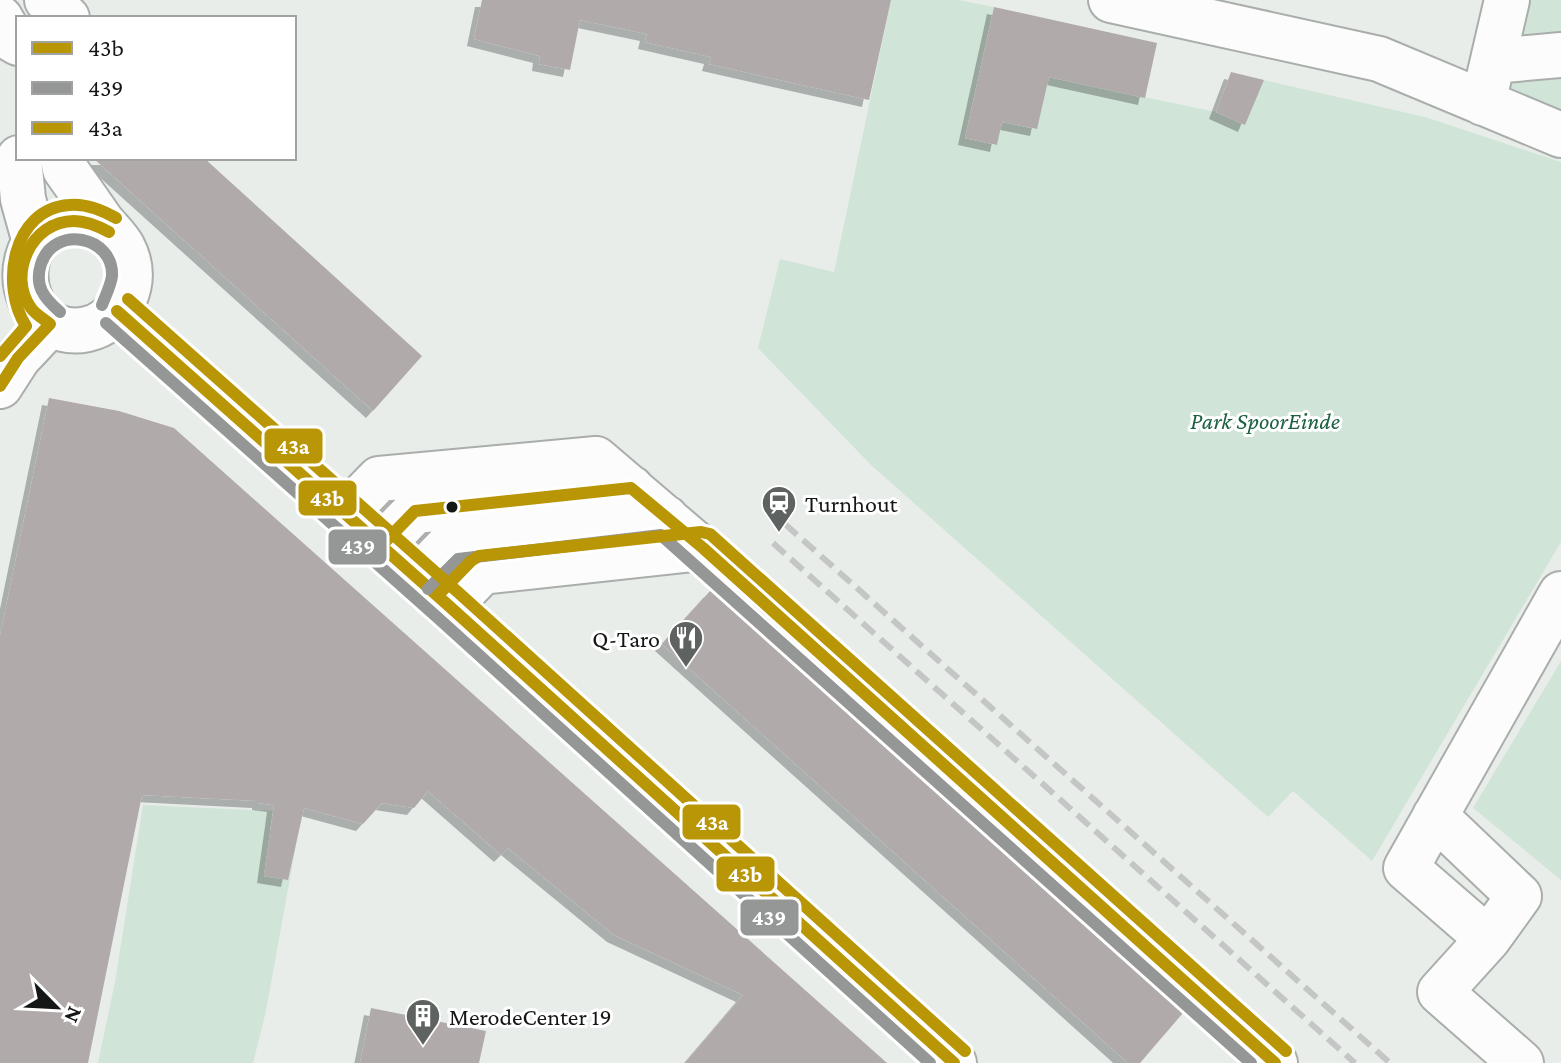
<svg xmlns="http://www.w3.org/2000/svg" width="1561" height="1063" viewBox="0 0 1561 1063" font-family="'Crimson Pro',serif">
<defs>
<filter id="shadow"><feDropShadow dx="-7" dy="7" stdDeviation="0" flood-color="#0004"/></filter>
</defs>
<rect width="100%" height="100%" fill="#e8edea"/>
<path fill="#d1e4d8" d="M891,0H959L994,7L965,138L996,145L1002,122L1036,129L1049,77L1216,112L1245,124L1264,80L1425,117L1561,162V542L1372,861L1293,791L1268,817L871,465L758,348L780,259L834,272Z
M1524,0H1561V41L1512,47Z
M1561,70V117L1502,93L1506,71Z
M1561,661V880L1473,808Z
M143,805L273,811L270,830L298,834L266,1011L253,1063H98L115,982Z"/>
<path fill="#b1aaaa" filter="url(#shadow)" d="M482,0H891L869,100L709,64L711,57L645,42L647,34L580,20L570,70L539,64L540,56L474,39Z
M994,7L1157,43L1145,98L1049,77L1037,129L1002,122L997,145L965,138Z
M1231,72L1264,80L1245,125L1216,112Z
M93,158H204L422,356L373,411Z
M49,398L119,411L174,428L887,1063H685L743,995L614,935L508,848L501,855L428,791L414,808L382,803L363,824L304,808L288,880L264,876L274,805L259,803V801L142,795L88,1063H0V636Z
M751,577L1190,972L1181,979L1176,990L1177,1003L1183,1013L1140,1063H1128L662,644L711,590L722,595H735L745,588Z
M371,1008L486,1031L479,1063H360Z"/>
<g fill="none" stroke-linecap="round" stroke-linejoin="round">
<path stroke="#c8cdca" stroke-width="44" stroke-dasharray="44 22" stroke-linecap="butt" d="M727,571L1200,995"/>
<defs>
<path id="minor" d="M47,0L67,18
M1111,0L1379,59L1561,135
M0,18L13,40L18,43
M1493,61L1561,55
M1483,103L1507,0
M19,158L23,199L34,239
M63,158L65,169C77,186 89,203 100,219C107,229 118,238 123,248C136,273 130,301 108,319C96,329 78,333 63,329C0,311 17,188 109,232
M117,311L449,606L954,1063
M0,386L18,358L50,324
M345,514L379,479L596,459L727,571
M381,546L415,511L631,488
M417,578L450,544L666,518
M449,606L482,572L703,548
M1435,816L1519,896L1488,939L1406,868L1561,594
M1488,939L1440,992L1521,1063
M1200,995L1275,1063"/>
</defs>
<use href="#minor" stroke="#aaaeab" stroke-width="48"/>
<use href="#minor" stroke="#fcfcfc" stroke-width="44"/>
<path stroke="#c4c6c5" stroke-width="6" stroke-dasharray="16 8" stroke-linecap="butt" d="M785,524L1390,1063
M773,543L1355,1063"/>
<defs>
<path id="bus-1" d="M117,311L449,606L954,1063
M0,386L18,358L50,324C44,319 36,315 31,308C7,275 31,221 74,221C87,221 98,226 109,232
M381,546L415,511L631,488L703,548L1275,1063"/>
<path id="bus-2" d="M60,312C44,298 34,286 41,264C54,224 114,236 112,276C111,285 105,297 102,305
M106,323L438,618L930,1063
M428,589L458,559L661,535L1251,1063"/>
<path id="bus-3" d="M128,299L460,594L965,1051
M0,356L26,326C0,286 12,209 69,205C86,203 102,210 116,218
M438,595L471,561L479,556L701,532L710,534L1286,1051"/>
</defs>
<use href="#bus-1" stroke="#fff" stroke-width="18"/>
<use href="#bus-2" stroke="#fff" stroke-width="18"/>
<use href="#bus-3" stroke="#fff" stroke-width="18"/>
<use href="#bus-1" stroke="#b89606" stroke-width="12"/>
<use href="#bus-2" stroke="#959796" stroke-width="12"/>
<use href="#bus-3" stroke="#b89606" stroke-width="12"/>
</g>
<defs>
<symbol id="station-pin" viewBox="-11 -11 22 30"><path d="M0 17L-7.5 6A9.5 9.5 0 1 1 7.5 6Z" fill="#5e6260" stroke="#fff"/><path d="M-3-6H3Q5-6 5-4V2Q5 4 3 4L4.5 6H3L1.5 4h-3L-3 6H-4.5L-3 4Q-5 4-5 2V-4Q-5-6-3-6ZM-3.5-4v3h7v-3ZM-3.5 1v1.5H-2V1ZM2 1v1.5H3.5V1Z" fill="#fff"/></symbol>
<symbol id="restaurant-pin" viewBox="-11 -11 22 30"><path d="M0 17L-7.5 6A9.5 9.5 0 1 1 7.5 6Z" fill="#5e6260" stroke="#fff"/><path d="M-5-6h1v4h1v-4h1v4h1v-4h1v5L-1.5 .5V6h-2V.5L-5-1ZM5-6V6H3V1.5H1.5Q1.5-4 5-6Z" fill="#fff"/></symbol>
<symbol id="building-pin" viewBox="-11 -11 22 30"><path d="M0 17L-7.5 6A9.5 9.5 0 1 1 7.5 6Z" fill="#5e6260" stroke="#fff"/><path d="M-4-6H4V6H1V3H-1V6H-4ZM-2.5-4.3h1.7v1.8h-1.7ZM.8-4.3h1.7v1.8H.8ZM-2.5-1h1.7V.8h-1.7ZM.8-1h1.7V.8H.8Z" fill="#fff"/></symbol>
</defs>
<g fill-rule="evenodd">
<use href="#station-pin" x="759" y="483" width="40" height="54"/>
<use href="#restaurant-pin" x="666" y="618" width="40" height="54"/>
<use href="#building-pin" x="403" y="996" width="40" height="54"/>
</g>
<circle fill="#141715" stroke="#fff" stroke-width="3" cx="452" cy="507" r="7"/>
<g text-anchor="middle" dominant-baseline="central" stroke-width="6" stroke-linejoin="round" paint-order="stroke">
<g font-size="24" font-style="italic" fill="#1d6140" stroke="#fff">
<text x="1265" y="420">Park SpoorEinde</text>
</g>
<g font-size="24" fill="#141715" stroke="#fff" text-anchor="start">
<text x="805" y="503">Turnhout</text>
<text x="660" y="638" text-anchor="end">Q-Taro</text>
<text x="449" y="1016">MerodeCenter 19</text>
</g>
</g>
<g stroke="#fff" stroke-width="3">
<rect x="263" y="427" width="61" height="38" rx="8" fill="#b89606"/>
<rect x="297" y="479" width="61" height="38" rx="8" fill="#b89606"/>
<rect x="327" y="528" width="61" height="38" rx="8" fill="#959796"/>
<rect x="681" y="803" width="61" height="38" rx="8" fill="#b89606"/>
<rect x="715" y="855" width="61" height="38" rx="8" fill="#b89606"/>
<rect x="739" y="898" width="61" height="39" rx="8" fill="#959796"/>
</g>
<g font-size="22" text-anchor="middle" font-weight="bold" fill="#fff">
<text x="293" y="454">43a</text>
<text x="327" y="506">43b</text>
<text x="358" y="554">439</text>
<text x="712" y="830">43a</text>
<text x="745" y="882">43b</text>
<text x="769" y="925">439</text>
</g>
<rect x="16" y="16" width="280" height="144" fill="#ffffff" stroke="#a1a2a1" stroke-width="2"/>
<rect x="32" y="42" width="40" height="12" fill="#b89606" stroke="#a1a2a1" stroke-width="2"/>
<text x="88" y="56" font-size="24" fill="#141715">43b</text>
<rect x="32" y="82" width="40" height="12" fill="#959796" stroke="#a1a2a1" stroke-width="2"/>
<text x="88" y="96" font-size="24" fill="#141715">439</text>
<rect x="32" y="122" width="40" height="12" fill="#b89606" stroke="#a1a2a1" stroke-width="2"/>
<text x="88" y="136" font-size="24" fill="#141715">43a</text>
<g transform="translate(56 1007) rotate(114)" stroke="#ffffff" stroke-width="6" paint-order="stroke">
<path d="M0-6L14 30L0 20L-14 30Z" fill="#141715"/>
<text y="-12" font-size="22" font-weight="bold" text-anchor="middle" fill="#141715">N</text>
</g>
</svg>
